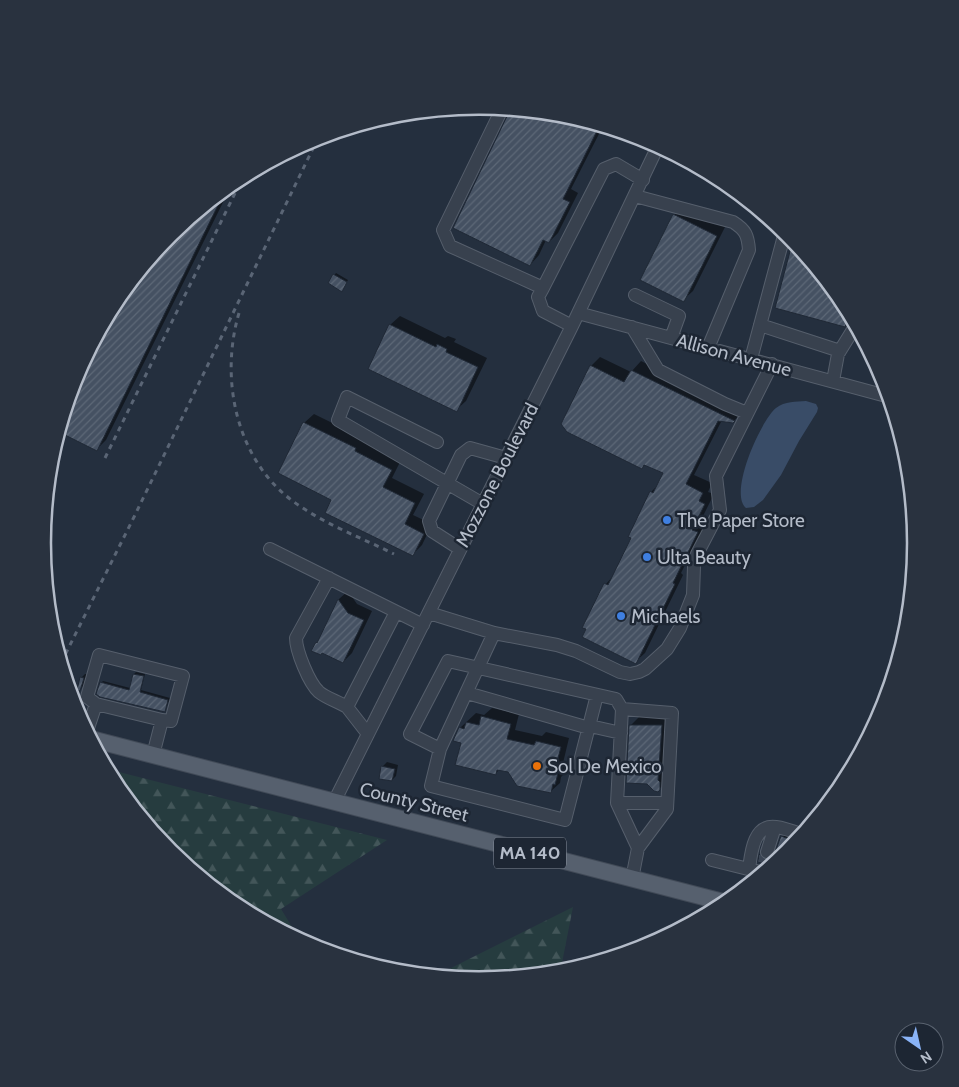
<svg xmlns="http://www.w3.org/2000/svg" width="959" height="1087" viewBox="0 0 959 1087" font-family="Cabin,sans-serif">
<defs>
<pattern id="forest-firs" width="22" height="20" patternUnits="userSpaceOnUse" patternTransform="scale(1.25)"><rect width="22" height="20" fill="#263c3f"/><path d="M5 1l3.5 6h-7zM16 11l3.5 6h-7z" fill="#435659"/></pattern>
<pattern id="building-hatch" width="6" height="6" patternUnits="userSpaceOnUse" patternTransform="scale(1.25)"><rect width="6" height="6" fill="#455162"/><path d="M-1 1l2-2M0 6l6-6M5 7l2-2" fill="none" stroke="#5d6877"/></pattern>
</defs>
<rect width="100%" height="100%" fill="#242f3e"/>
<path fill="url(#forest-firs)" d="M107,769L387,840L281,909L300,940L236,907L170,852L116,786Z
M573,907L560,973L479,980L435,976Z"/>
<path fill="#394c67" d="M806,401L816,404L818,408L817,412L799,441L781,475L763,500L754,507L746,508C728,493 761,420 776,408C785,401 796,402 806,401Z"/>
<path fill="#0007" d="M510,110L565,115L603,126L571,189L578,193L558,233L549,242L546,240L539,255L530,265Z
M232,184L106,440L97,449L59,431L76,376L116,300L171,234Z
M683,206L725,227L693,291L683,300L674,215Z
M794,241L843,301L852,318L845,325L776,307Z
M336,273L348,280L343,289L329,282Z
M400,316L445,338L448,336L456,339L454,342L487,358L466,401L456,410L390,325Z
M600,357L631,372L641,361L743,411L733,422L722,420L694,475L712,483L708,492L714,494L701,520L706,523L681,573L683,575L645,653L635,662L606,584L614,575L633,538L651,492L659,484L664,473L646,464L642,468L591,366Z
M314,414L365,439L401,460L392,478L424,494L413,515L432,524L422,545L413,554L333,499L304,423Z
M348,591L357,604L372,611L352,653L343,662L317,643L320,639L339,599Z
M136,672L145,674L141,690L170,698L165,711L101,683L103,681L130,688L134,674Z
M85,674H87L84,685L80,690L81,678Z
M492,708L519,714L515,730L542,736L546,732L569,738L563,763L567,764L564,774L561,777L560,783L550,792L509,771L500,769L495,774L462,742L460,728L476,713L484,715Z
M640,716L670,717L669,780L659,789L631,725Z
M387,762L398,765L396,776L392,780L382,767Z
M789,830L803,835L788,853L773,865L760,861L761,855L767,849L772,854L775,853L782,837Z"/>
<path fill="url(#building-hatch)" stroke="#1f2835" d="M510,110L565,115L600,125L563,199L570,202L549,243L543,240L530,266L453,228Z
M226,189L97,451L59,432L76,376L116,300L171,234Z
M673,214L717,236L684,302L640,280Z
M793,240L843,301L850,314L845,327L775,308Z
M333,274L347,282L342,292L328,283Z
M389,324L436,347L437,344L447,349L446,352L478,367L457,412L368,369Z
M590,365L624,382L631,370L735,421L733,423L718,421L686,484L703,493L699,501L705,504L692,530L698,532L673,583L675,584L636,664L582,637L586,629L582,628L604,583L608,585L631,538L628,537L650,491L653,493L663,473L644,465L642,469L567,432L561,424Z
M303,422L356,448L355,451L392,470L383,487L415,503L405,524L424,534L413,556L325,513L331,500L278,473Z
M338,599L348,613L364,620L343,663L322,653L321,655L311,651L316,642L317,643Z
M133,674L144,676L140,692L168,700L165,712L100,697L96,694L100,682L129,690Z
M80,677L84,678L80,691L77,690Z
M481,716L511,724L507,739L534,745L536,741L561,747L554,773H558L555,785L553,784L551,793L517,786L508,772L497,770L496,775L455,765L461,743L453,741L459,727L464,729L466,722L479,725Z
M629,725H662L658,780L660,782V790L658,792L654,791L647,784L626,783Z
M381,766L395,769L392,781L379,779Z
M781,836L797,842L788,853L772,866L758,862L759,854L765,860L773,858Z"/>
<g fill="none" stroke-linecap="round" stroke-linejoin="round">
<path stroke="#3a4453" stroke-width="12" stroke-dasharray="12 6" stroke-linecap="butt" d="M764,863L767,852"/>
<defs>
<path id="minor" d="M502,109L443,230L450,246L543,288L604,169L616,164L643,180
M635,196L733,222C746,230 748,236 749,250L708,348
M543,288L538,297L543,311L572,326
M635,295L679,316L671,338
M578,313L890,397
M760,325L840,351
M632,327L658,370L725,404L747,413
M751,359L785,232
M833,381L838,354L856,325
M437,442L347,397L338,420L483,504
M270,549L423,625
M460,549L432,531L429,521L461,455L470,448L506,458
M329,578L296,638C296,651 309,683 319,692C326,698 339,702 347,707
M429,613L494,633L557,645L576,651L620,672L630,674L639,672L645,669L667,649L680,628L693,595L694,566L697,554L720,510L716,476L772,364
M494,633L440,749L431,786L565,820L597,695
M467,693L589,728
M96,704L87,697L99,655L183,676L171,721L162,720
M622,709L672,713L667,809L638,848L632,879
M590,726L621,733
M87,731L96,704L162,720L153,755
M368,734L347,707L396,612
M440,749L410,734L448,661L616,699L622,709L617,803L638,848
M334,802L572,326L658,146
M617,803H667
M767,852L775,827
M712,860L764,873
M749,869C751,854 753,824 776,827C785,828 795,832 803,835"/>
<path id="major" d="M91,739L727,903"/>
</defs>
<use href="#minor" stroke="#565f6c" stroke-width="14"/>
<use href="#major" stroke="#414a57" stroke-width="18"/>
<use href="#minor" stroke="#38414e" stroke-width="12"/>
<use href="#major" stroke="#56606e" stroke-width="16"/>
<path stroke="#5a6575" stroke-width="3" stroke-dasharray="5 5" stroke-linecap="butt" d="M239,313C220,377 235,456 290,499C321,523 360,537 394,554
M105,458L243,177
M61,663L134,517L318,138"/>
</g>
<g fill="#3f7fe0" stroke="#1d2633" stroke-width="2">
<circle cx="667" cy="520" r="5"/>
<circle cx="647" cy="557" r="5"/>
<circle cx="621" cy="616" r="5"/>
</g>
<circle fill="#e8710a" stroke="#1d2633" stroke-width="2" cx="537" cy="766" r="5"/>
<g text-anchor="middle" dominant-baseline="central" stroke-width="5" stroke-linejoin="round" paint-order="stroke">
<rect fill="#1d2633" stroke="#878f9c" stroke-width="1" x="494" y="837.5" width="72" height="31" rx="4"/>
<g font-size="18" font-weight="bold" fill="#b4bcc9">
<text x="530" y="853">MA 140</text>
</g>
<g font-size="19" fill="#b4bcc9" stroke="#1d2633">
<text transform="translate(734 355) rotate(15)">Allison Avenue</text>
<text transform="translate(497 475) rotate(-63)">Mozzone Boulevard</text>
<text transform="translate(414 802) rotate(14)">County Street</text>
</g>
<g font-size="19" fill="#b4bcc9" stroke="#1d2633" text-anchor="start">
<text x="677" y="520">The Paper Store</text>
<text x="657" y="557">Ulta Beauty</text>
<text x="631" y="616">Michaels</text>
<text x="547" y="766">Sol De Mexico</text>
</g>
</g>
<path d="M0 0H959V1087H0ZM51 543a428 428 0 1 1 856 0a428 428 0 1 1-856 0Z" fill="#29323f" fill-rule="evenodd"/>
<path fill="none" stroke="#b4bcc9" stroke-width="2.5" d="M51 543a428 428 0 1 1 856 0a428 428 0 1 1-856 0Z"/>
<g transform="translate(919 1047) rotate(146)"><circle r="24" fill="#1d2633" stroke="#59626f"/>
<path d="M0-4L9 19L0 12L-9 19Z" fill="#8ab4f8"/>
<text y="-8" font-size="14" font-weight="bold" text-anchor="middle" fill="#b4bcc9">N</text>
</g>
</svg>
